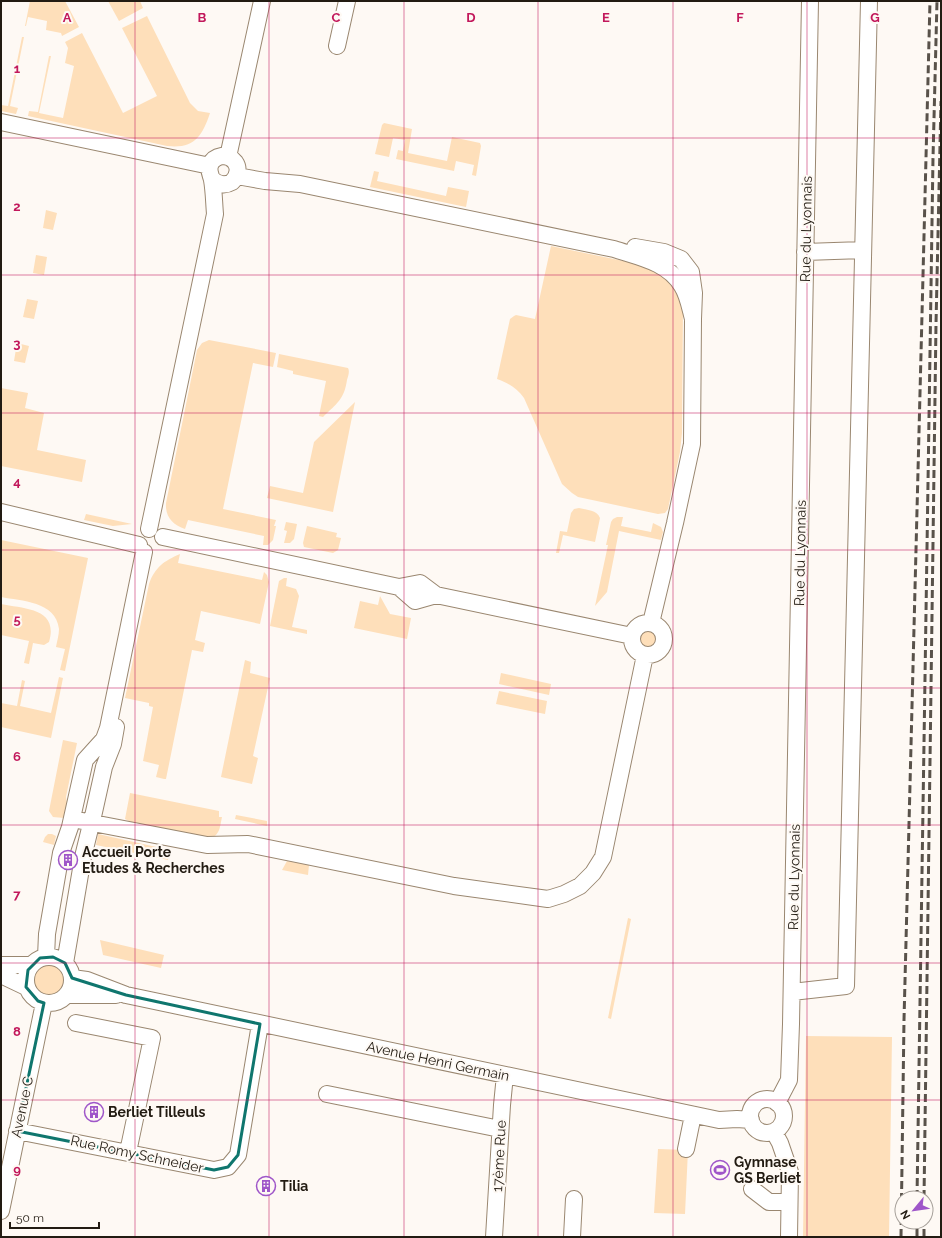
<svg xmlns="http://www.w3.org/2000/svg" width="942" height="1238" viewBox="0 0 942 1238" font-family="Raleway,sans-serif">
<rect width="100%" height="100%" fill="#fef9f4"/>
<path fill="#fedfba" d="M30,1H65L79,27L62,36L61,33L46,30L47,21L28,17L26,26H25Z
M108,1H140L143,8L119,21Z
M147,16L190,103L198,111L210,113C202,137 194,149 167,146L28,116L29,111L38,112L49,56H51L39,113L63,118L74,66L65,63L68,48L65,42L82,33L123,113L157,96L122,28Z
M22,37H24L10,106L18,108L16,114L1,111V105L8,106Z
M384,123L412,129L408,153L447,161L452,137L480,143L481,146L476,176L472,175L474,165L456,161L454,171L396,159L398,150L403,151L405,140L393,138L389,157L375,154L382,125Z
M374,171L379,172L377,181L446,196L448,187L469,191L466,207L370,187Z
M46,210L57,213L53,230L43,228Z
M551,246L643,265L662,276L673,286L683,302L682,433L680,452L668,509L665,513L658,514L578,497L572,493L562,484L524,398C517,388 508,383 497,379L510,319L514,316L516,315L535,319Z
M36,255L47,257L44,275L33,273Z
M27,299L38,301L34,319L23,317Z
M209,340L276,353L273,367L253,363L223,509L276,520L274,526H276L273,540L268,545H263L264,536L188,520L185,529C173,525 165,517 166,503L197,350L202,343Z
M17,343L29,346L25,363L14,361Z
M279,354L348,368C350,372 348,376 347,380C344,400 337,403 323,417L319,416L326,381L293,374V371L277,367Z
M1,388L28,393L25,408L44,413L37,450L86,460L82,482L1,466Z
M355,402L333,512L267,498L270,486L303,493L314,442Z
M579,508C587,510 597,510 600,518L595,542L563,535L559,553H556L560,531L567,532L571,513L574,509Z
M86,514L132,524L113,526L84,520Z
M617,517H623L621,526L651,532L653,523L661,527L663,532L661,540L619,531L607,592L595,606L608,545H606L611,522L613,519Z
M286,522L297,524L294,539L290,543H284L287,531L284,530Z
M307,526L337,533L336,537L341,538L338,550L333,553L304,547L303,543Z
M1,540L88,558L65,671L60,670L65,649L56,647C57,641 59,635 59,629C56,601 21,601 1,597Z
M180,554L178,563L262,580L264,572L267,575L269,582L260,624L201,611L195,640L205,643L203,652L192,650L166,779H164L156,777L159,765L143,761L153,707L149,706V703L125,698L149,584C155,567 164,561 180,554Z
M284,578H287L286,586L296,589L299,596L292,627L307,630V634L270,626L279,581Z
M380,596L390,614L411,618L407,639L354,628L360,601L378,605Z
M1,604C25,609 59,608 49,642L44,645L33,643L29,664L24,663L29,641L1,635Z
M638 639a11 11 0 1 1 22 0a11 11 0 1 1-22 0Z
M245,660L251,662L250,673L270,678L253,756L258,758L252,784L221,777Z
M501,673L551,684L549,695L499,684Z
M59,677L63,678L51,738L1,727V703L17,706L22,680L25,681L20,706L51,713Z
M499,691L547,701L545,714L496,704Z
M63,740L77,743L66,797L67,804L64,818L53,817L49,811Z
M130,793L219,811V817H222C220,826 220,836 210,838L137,825L125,819Z
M236,815L267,821V826L235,819Z
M48,834H52L56,836L54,845L43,842L45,837Z
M98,834L170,850L168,860L96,845Z
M287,861L309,865L308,875L282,870Z
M628,918L631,919L611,1019L608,1018Z
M100,940L164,955L161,968L103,955Z
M32 980a17 17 0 1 1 34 0a17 17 0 1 1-34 0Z
M806,1036L892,1037L889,1237H803Z
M658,1149L688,1150L685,1214L654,1213Z"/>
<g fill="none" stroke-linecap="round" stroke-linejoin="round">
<defs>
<path id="minor" d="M337,46L347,1
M1,122L210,166
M228,157L262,1
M237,176L265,181L300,184L614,249C638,257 668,262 682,286C688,295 690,308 693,319
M635,247L664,252L681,259L691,272L694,293L693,319L692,444L675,523L651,623
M805,252L863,250
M1,512L139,545
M149,529L215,214C214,203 214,191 212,180C211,175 208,171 210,165C212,160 216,157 222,156C227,156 232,158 235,162C240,169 237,177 232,182C225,186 218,185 212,179
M163,537L399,587
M436,595L415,601L399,587L420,583L436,595L632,636
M632 639a16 16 0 1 1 32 0a16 16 0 1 1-32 0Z
M72,819L207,845L248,844L454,886L548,899L564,894L580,886L593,873L603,857L645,655
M26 980a23 23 0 1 1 46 0a23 23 0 1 1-46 0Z
M46,957L47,934L61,853L70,827L85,760L104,739L108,728L144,552
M65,963L83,857L94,812L104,767L113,744L116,727
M1,965H31
M1,975L26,987
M72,978L87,980L126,995L719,1120L737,1119L751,1120
M792,992L846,986L869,1
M67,995H116
M76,1023L152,1038L128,1152
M327,1094L500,1129
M750 1116a17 17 0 1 1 34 0a17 17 0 1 1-34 0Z
M777,1103L789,1080L791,1024L810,1
M17,1131L214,1170L228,1167L238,1155L260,1024
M774,1132L780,1143L790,1172L789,1237
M686,1149L693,1115
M752,1189L769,1202H789
M1,1211L44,1003
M494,1237L502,1105L505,1075
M572,1237L574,1199"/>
</defs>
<use href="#minor" stroke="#9a8770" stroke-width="18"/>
<use href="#minor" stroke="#fff" stroke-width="16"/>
<path stroke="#59524a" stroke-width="3" stroke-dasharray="8 4" stroke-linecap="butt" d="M917,1198L933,158L937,1
M924,1198L936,324L941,101
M901,1237L904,1020L930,1
M917,1237V1222
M924,1237V1222"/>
</g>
<path fill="none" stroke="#0f766e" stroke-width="3" stroke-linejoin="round" d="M53,957L65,963L72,978L126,995L260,1024L238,1155L228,1167L214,1170L17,1131L44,1003L38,1001L26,987L28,970L40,958Z"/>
<path fill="none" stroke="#c2185b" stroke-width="1" stroke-opacity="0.55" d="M135,1V1237M269,1V1237M404,1V1237M538,1V1237M673,1V1237M807,1V1237M1,138H941M1,275H941M1,413H941M1,550H941M1,688H941M1,825H941M1,963H941M1,1100H941"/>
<defs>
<symbol id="building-ring" viewBox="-11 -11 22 22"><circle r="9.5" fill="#fef9f4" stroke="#9f56c9" stroke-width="1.5"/><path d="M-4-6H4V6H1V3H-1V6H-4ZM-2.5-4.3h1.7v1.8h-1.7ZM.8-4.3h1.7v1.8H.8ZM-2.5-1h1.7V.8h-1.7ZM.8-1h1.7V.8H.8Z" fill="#9f56c9"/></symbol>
<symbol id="stadium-ring" viewBox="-11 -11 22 22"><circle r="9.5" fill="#fef9f4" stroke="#9f56c9" stroke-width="1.5"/><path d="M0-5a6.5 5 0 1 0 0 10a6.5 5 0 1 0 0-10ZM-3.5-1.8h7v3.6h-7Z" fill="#9f56c9"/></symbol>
</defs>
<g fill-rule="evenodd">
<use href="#building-ring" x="57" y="849" width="22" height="22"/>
<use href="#building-ring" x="83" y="1101" width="22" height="22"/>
<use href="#stadium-ring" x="709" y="1159" width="22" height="22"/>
<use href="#building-ring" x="255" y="1175" width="22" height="22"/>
</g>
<g text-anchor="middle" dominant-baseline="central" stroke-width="4" stroke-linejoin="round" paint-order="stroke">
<g font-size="14" fill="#221b12" stroke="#fef9f4">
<text transform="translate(806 229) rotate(-89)">Rue du Lyonnais</text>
<text transform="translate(800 553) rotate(-89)">Rue du Lyonnais</text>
<text transform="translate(794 877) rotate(-89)">Rue du Lyonnais</text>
<text transform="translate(438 1061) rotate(12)">Avenue Henri Germain</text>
<text transform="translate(22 1107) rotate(-78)">Avenue C</text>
<text transform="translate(137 1154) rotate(12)">Rue Romy Schneider</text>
<text transform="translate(499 1156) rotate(-87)">17ème Rue</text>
</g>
<g font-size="14" font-weight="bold" fill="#221b12" stroke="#fef9f4" text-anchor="start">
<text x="82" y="852">Accueil Porte<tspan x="82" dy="16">Etudes &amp; Recherches</tspan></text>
<text x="108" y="1112">Berliet Tilleuls</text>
<text x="734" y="1162">Gymnase<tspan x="734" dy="16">GS Berliet</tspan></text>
<text x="280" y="1186">Tilia</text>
</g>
</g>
<g font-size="13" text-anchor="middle" font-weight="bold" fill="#c2185b" stroke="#fef9f4" stroke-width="4" stroke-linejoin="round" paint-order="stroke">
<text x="67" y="22">A</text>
<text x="202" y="22">B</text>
<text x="336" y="22">C</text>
<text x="471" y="22">D</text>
<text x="606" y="22">E</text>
<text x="740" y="22">F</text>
<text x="875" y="22">G</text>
<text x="17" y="73">1</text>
<text x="17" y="211">2</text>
<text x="17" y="348">3</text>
<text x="17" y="486">4</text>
<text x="17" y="624">5</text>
<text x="17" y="761">6</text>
<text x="17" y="899">7</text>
<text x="17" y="1036">8</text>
<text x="17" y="1174">9</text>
</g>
<rect width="942" height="1238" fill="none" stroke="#221b12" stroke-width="4"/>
<g transform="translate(914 1210) rotate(241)"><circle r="19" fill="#fef9f4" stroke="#a6a09a"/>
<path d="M0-3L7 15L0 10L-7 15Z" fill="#9f56c9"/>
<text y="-6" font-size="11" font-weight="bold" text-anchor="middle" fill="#221b12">N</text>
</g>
<path d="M10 1222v6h89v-6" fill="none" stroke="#221b12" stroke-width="2"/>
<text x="16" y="1222" font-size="12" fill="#221b12" stroke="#fef9f4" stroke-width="3" paint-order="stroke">50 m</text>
</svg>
